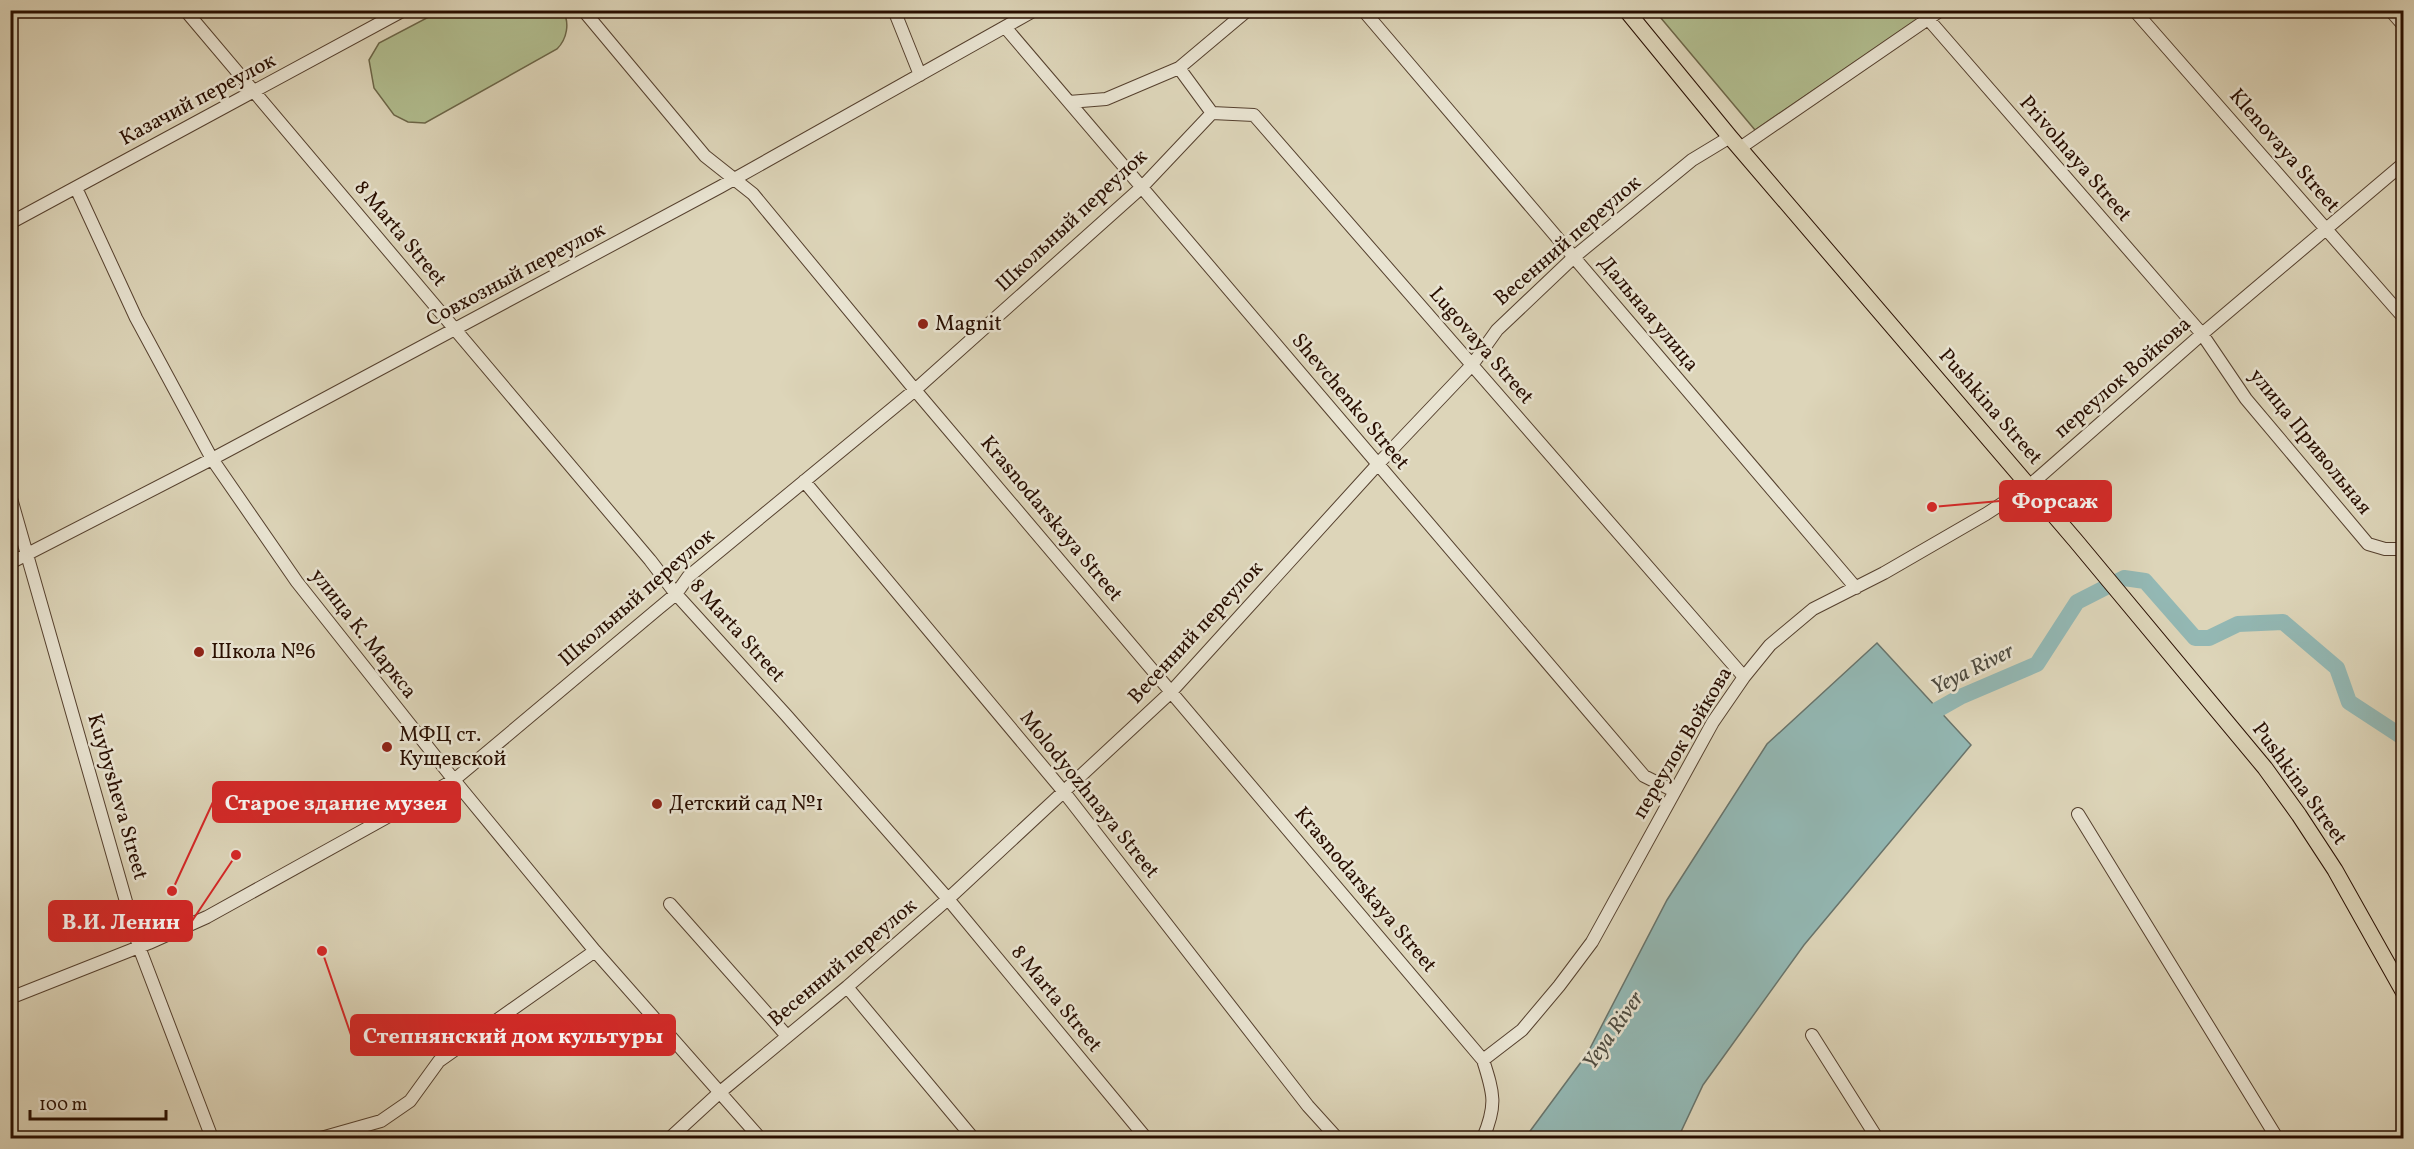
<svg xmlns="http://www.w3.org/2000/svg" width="2414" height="1149" viewBox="0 0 2414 1149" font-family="Vollkorn,serif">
<rect width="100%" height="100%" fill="#ddd5b9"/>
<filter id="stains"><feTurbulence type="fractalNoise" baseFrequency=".00333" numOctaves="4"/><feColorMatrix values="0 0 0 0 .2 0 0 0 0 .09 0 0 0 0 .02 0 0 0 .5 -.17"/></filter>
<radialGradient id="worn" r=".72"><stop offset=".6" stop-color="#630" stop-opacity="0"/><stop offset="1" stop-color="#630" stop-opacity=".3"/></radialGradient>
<path fill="#b1bd8f" stroke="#6c6648" stroke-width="1.5" d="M1913,10L1920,18L1755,130L1655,11Z
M563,11C570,23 567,39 557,49L425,123L408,122L394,115L374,88L369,60L379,43L440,11Z"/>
<path fill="#93b8b4" stroke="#68746c" stroke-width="1.5" d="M1877,643L1971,745L1804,945L1703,1085L1678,1138H1525L1587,1054L1667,900L1767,744Z"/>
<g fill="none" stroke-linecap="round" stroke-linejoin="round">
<path stroke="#93b8b4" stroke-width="16" d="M1922,724L1937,710L1960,697L2037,664L2077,602L2124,578L2145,581L2195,638H2209L2238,624L2283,622L2337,668L2349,702L2404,738"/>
<defs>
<path id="minor" d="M185,10L650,560L676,594L786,715L948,899L1146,1138
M583,10L705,156L753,194L915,390L1483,1060
M894,10L920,75
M1363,10L1856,588
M1918,10L1929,20L2202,334L2246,399L2368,544L2385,549H2404
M2134,10L2404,318
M2390,10L2404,26
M1005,27L1644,776L1674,791
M1179,68L1212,113L1254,115L1744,677
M1069,102L1106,99L1179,68L1248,10
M1740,148L1941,10
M76,188L136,318L212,459L297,582L454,780L595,951L760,1138
M10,223L404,10
M804,481L1064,792L1308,1106L1337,1138
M10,495L139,947L212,1138
M10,563L212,459L720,187L1035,10
M2078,814L2277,1138
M670,904L787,1036
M847,987L973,1138
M10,998L149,943L207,917L454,780L659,608L676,594L688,577L915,390L1142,187L1212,113
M1812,1035L1877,1138
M321,1138L381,1121L410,1101L439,1061L595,951
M670,1138L719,1093L847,987L948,899L1171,692L1378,464L1472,365L1497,330L1574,257L1692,160L1730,137
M1483,1138C1497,1105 1494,1094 1483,1060L1522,1030L1559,986L1592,942L1713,722L1744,677L1770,645L1813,609L1884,573L1986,514L2029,486L2202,334L2404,163"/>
<path id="major" d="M1626,10L1730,137L2076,541L2265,768L2299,815L2335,870L2404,993"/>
</defs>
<use href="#minor" stroke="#55402e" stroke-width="14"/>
<use href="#major" stroke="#280e00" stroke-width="17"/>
<use href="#minor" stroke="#e9e4d2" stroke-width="12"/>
<use href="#major" stroke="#ddd5b9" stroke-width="15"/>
</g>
<g fill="#8f2418" stroke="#e9e4d2" stroke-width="2">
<circle cx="923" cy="324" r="6"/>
<circle cx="199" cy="652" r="6"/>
<circle cx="387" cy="747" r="6"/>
<circle cx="657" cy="804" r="6"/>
</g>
<g text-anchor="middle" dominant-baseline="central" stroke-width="5" stroke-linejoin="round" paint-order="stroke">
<g font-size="21" fill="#280e00" stroke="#e9e4d2">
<text transform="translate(198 100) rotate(-28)">Казачий переулок</text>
<text transform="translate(2284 151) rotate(49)">Klenovaya Street</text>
<text transform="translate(2075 159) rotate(49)">Privolnaya Street</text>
<text transform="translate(1072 221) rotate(-43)">Школьный переулок</text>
<text transform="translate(400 234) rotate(50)">8 Marta Street</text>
<text transform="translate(1568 241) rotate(-41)">Весенний переулок</text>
<text transform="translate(516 275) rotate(-28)">Совхозный переулок</text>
<text transform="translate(1648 314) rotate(50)">Дальная улица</text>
<text transform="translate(1481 346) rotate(49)">Lugovaya Street</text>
<text transform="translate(2123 378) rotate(-41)">переулок Войкова</text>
<text transform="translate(1350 402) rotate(50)">Shevchenko Street</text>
<text transform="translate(1990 407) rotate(49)">Pushkina Street</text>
<text transform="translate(2310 442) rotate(51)">улица Привольная</text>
<text transform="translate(1051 519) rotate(50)">Krasnodarskaya Street</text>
<text transform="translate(637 598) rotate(-41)">Школьный переулок</text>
<text transform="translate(737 631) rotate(48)">8 Marta Street</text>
<text transform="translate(1196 633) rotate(-47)">Весенний переулок</text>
<text transform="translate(363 634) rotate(52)">улица К. Маркса</text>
<text transform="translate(1683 743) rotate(-59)">переулок Войкова</text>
<text transform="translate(2299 784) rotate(54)">Pushkina Street</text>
<text transform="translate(1089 795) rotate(51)">Molodyozhnaya Street</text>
<text transform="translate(117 797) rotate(74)">Kuybysheva Street</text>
<text transform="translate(1365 890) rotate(50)">Krasnodarskaya Street</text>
<text transform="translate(843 963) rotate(-40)">Весенний переулок</text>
<text transform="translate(1056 999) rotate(51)">8 Marta Street</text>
</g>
<g font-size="21" fill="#280e00" stroke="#e9e4d2" text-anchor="start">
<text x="935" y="324">Magnit</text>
<text x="211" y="652">Школа №6</text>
<text x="399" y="735">МФЦ ст.<tspan x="399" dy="24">Кущевской</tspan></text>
<text x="669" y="804">Детский сад №1</text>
</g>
<g font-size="22" font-style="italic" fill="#4d4a3f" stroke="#e9e4d2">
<text transform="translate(1973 670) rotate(-26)">Yeya River</text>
<text transform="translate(1614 1031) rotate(-55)">Yeya River</text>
</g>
</g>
<path fill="none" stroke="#d62828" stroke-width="2" d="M1932 507L2000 501M172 891L213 802M236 855L192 921M322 951L351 1035"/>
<g fill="#d62828" stroke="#e9e4d2" stroke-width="2">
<circle cx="1932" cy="507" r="6"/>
<circle cx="172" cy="891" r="6"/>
<circle cx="236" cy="855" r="6"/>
<circle cx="322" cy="951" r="6"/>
</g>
<g fill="#d62828" stroke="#d62828" stroke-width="2">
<rect x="2000" y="481" width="111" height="40" rx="6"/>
<rect x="213" y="782" width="247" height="40" rx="6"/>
<rect x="49" y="901" width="143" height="40" rx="6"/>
<rect x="351" y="1015" width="324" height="40" rx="6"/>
</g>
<g font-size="22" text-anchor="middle" font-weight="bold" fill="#fff">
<text x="2055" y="508">Форсаж</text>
<text x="336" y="810">Старое здание музея</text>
<text x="121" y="929">В.И. Ленин</text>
<text x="513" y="1043">Степнянский дом культуры</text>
</g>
<rect width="2414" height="1149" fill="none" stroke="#ddd5b9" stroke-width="36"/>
<rect x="12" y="12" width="2390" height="1125" fill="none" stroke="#280e00" stroke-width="3"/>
<rect x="18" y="18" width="2378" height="1113" fill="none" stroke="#280e00" stroke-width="1.5"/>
<path d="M30 1110v9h136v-9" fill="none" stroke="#280e00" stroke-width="3"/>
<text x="39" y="1110" font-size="18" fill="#280e00" stroke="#e9e4d2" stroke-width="4.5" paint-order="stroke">100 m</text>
<rect width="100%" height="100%" filter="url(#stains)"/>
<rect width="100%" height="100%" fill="url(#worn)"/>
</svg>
